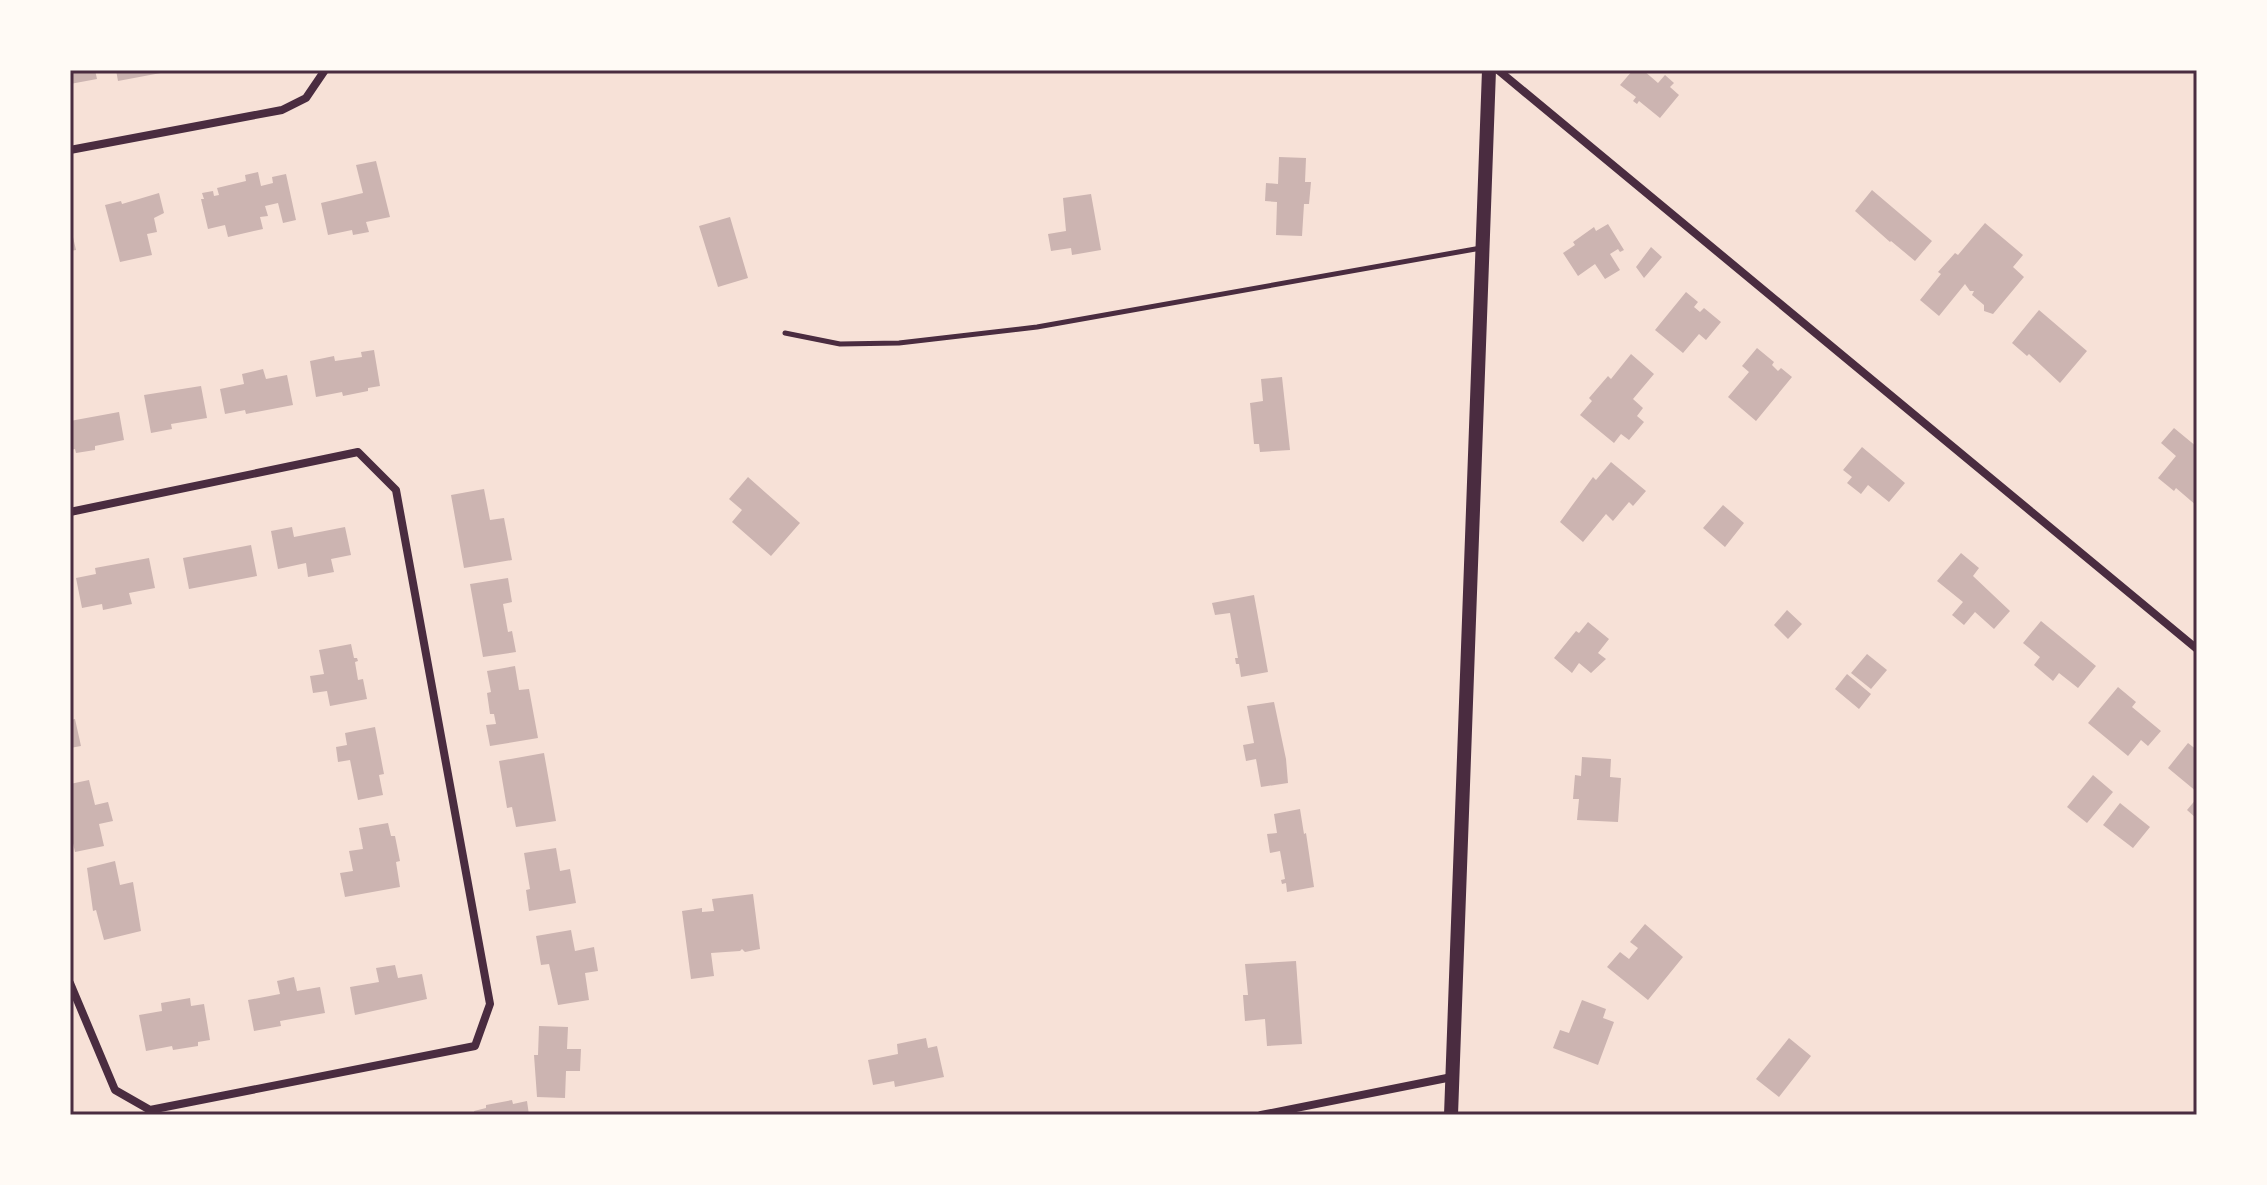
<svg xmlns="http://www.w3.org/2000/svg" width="2267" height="1185" viewBox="0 0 2267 1185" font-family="Quicksand,sans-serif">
<rect width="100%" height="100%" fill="#f7e1d7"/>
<path fill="#ccb4b1" d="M70,70H95L97,79L70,84Z
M116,70H166V72L118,81Z
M1633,70H1643L1658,83L1665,75L1674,83L1670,87L1679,95L1660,118L1639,101L1637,104L1633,101L1636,97L1620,85Z
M1279,157L1306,158L1305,182H1311L1309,204H1304L1302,236L1276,235L1277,202L1265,201L1266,183L1278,184Z
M376,161L390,217L366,222L369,232L353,235L352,230L328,235L321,203L363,193L356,165Z
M258,172L261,186L273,183L272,177L286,174L296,220L283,223L278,203L265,206L268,216L260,217L263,229L228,237L225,225L208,229L201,199H204L202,193L213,191L214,196L219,195L217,188L246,181L245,175Z
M1872,190L1932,241L1915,261L1891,241L1890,242L1855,211Z
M159,193L164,213L154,218L157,232L147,234L152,255L120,262L105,205L121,201L122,204Z
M1091,194L1101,250L1072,255L1071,248L1051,251L1048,234L1066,231L1063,198Z
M730,217L748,278L718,287L699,226Z
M1985,223L2023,255L2013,267L2024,277L1993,314L1984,311V305L1972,295L1974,291H1970L1965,284L1939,316L1920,300L1941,274L1938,272L1955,253L1958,255Z
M70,224L76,250L70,251Z
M1608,224L1624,250L1620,252L1618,249L1610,254L1620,270L1605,279L1595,264L1578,276L1563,253L1575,245L1573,242L1594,227L1596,231Z
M1651,247L1662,257L1644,278L1636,267Z
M1686,292L1698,302L1694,307L1700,312L1704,308L1721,322L1706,340L1699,334L1683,353L1655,330Z
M2039,310L2087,351L2060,383L2029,354L2027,356L2012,343Z
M1757,348L1774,362L1772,365L1778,371L1781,368L1792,377L1756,421L1728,397L1749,372L1742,366Z
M374,350L380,386L368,388V391L343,396L342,392L316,397L310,361L334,356L335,361L362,357L361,352Z
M1631,354L1654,374L1633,399L1643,408L1637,416L1644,422L1629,440L1621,434L1614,443L1580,415L1592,401L1589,398L1608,376L1611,379Z
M263,369L266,379L287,375L293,405L246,414L245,410L225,414L220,389L244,384L242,374Z
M1282,377L1290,450L1260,452L1259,444H1254L1250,403L1263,401L1261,379Z
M201,386L207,418L171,424L172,429L151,433L144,395Z
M119,412L124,440L95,446V450L76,453L75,449L70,450V421Z
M2174,428L2197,447V506L2176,488L2174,491L2158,478L2176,456L2161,443Z
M1862,447L1905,483L1889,502L1868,485L1861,494L1847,483L1852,477L1843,470Z
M1611,462L1646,491L1633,506L1629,502L1613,521L1606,514L1583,542L1560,522L1593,477L1596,480Z
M748,477L800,523L771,556L732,522L742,510L729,499Z
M484,489L490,520L504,518L512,560L464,568L451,495Z
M1723,505L1744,523L1725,547L1703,528Z
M292,527L294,537L345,527L351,555L331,559L334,572L308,577L306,563L278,569L271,531Z
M251,545L257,576L189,589L183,558Z
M1961,553L1979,568L1973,576L2010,611L1994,629L1975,612L1964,625L1952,615L1963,602L1937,581Z
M149,558L155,588L129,593L132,604L103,610L102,604L82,608L76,578L96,574L95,568Z
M508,578L512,602L503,604L508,632L512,631L516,652L483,657L470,584Z
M1254,595L1268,672L1241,677L1239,664H1236L1235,658H1238L1230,613L1215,615L1212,603Z
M1787,610L1802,624L1788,639L1774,625Z
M2041,621L2096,666L2078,688L2059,673L2053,681L2034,665L2040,657L2023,643Z
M1588,622L1609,639L1598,653L1606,659L1591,673L1579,663L1572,673L1554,658L1576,631L1579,633Z
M351,644L354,658H357L358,661L355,662L358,680L363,679L367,699L330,706L327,691L313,693L310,676L324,674L319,650Z
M1867,654L1887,670L1871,689L1851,673Z
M515,666L519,690L529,689L538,738L490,746L486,725L496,724L494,714H490L487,693L491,692L487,671Z
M1847,674L1871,694L1859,709L1835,689Z
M2118,687L2136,702L2132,707L2161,731L2148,746L2141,740L2128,756L2088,723Z
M1274,702L1286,759L1288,783L1261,787L1256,759L1246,761L1243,745L1254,743L1247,706Z
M75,719L81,746L70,748V720Z
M375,727L384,774L379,775L383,795L358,800L350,760L338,762L336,747L347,745L345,733Z
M2188,743L2197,750V792L2168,768Z
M544,753L556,821L516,827L512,807L507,808L499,761Z
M1582,757L1611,759L1610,777L1621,778L1618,822L1577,820L1579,799H1573L1575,775L1581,776Z
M2093,775L2113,792L2087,823L2067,807Z
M89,780L95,805L108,802L113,821L99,824L104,846L75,852L70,830V784Z
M2197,798V819L2187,810Z
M2120,803L2150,827L2133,848L2103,825Z
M1300,809L1304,834L1306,833L1314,887L1287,892L1286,883L1282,884L1281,880L1285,879L1280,851L1270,853L1267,834L1277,833L1274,814Z
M388,823L391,836H395L400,861L396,862L400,887L345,897L340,873L353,871L349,851L363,849L359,828Z
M556,848L560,871L570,869L576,903L529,911L526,890L530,889L524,853Z
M115,861L120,885L133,882L141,931L104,940L96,910L93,911L87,868Z
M753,894L760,949L745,952L742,949L740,951L711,953L714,976L691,979L682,911L702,908V912L714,911L712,899Z
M1645,924L1683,957L1648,1000L1607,967L1620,952L1629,959L1638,948L1630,942Z
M571,930L575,951L594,947L598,971L585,973L589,1000L558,1005L549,964L541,965L536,936Z
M1296,961L1302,1044L1267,1046L1265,1019L1245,1021L1243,995H1248L1245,964Z
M395,965L398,978L422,974L427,999L355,1015L350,987L379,982L376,968Z
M294,977L297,991L320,987L325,1013L280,1021L281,1026L254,1031L248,1000L280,994L277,981Z
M190,998L191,1006L204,1004L210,1040L198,1042V1046L173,1050L172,1046L146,1051L139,1015L162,1011L161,1003Z
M1582,1000L1606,1009L1603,1018L1614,1022L1598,1065L1553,1048L1560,1030L1569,1033Z
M539,1026L568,1027L567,1049H581L580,1071H566L565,1098L537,1097L534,1055H538Z
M926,1038L928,1048L937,1046L944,1077L895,1087L894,1081L873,1085L868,1060L898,1054L897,1044Z
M1789,1038L1811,1056L1779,1097L1756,1079Z
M512,1100L513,1104L527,1101L529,1115H475L474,1111L486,1108V1105Z"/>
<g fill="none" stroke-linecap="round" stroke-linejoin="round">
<path stroke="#4a2c40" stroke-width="5" d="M785,333L840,344L899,343L1037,327L1481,248"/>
<path stroke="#4a2c40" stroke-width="8" d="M1498,70L2197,649
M70,150L282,110L306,98L325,70
M70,512L358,452L396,490L490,1004L475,1046L150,1110L115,1090L70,983
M1261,1115L1452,1077"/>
<path stroke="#4a2c40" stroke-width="14" d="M1451,1115L1489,70"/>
</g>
<rect width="2267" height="1185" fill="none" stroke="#fffaf5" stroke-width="144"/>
<rect x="72" y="72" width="2123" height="1041" fill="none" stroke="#4a2c40" stroke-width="3"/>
</svg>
